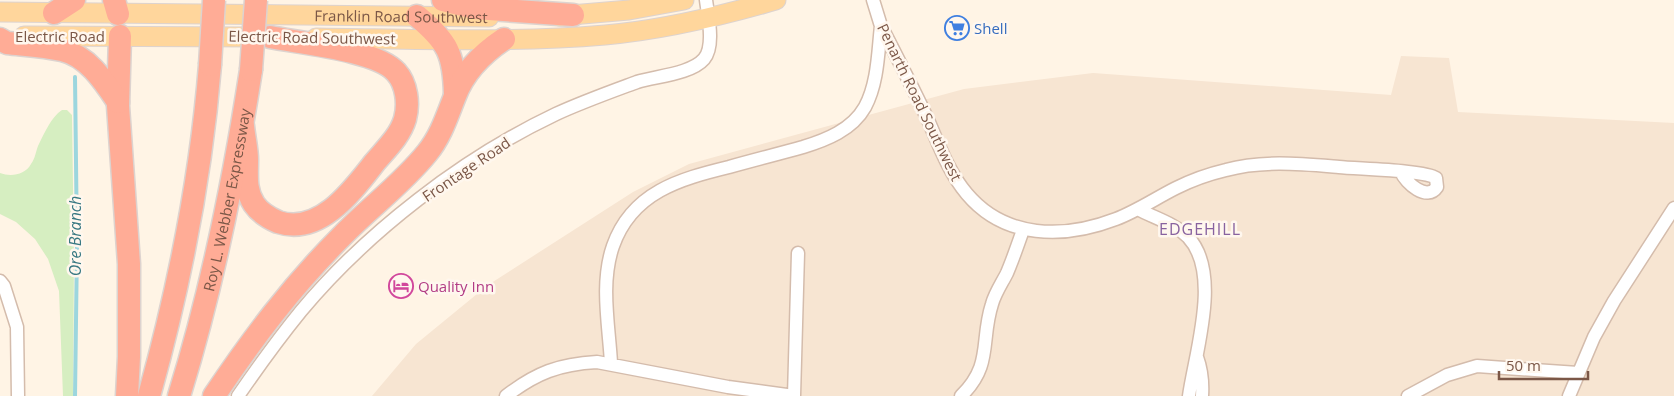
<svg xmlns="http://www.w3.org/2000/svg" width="1674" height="396" viewBox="0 0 1674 396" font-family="'Open Sans',sans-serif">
<rect width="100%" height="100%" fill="#fff4e5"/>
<path fill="#f7e5d2" d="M1401,56L1449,58L1458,112L1674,123V396H372L416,344L488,285L633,192L689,164L964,89L1093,73L1391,95Z"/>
<path fill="#d6eec1" d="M62,110H67L72,115L74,258L73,396H63L59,291L48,259L35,239L16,222L0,214V173C11,177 25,175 31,164C35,159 36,151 38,146C44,134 51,117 62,110Z"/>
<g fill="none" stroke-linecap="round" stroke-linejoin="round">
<path stroke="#9cd6de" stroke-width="4" d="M75,396L77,246L75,77"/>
<defs>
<path id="street" d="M873,0L881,26C897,57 913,88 928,120C939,145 949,173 967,194C1005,239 1064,239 1116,219C1137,211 1156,198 1176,188C1192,180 1209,174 1226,170C1262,160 1302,164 1339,167C1357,169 1424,170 1436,178L1437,187C1427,202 1406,183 1401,172
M1138,209C1154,218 1174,223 1188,237C1222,273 1195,353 1189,396
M0,281L4,286L17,327L18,396
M1197,357C1202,371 1203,381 1202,396
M611,363C609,326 600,283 613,246C632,192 680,179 729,167C754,160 778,154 803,147C826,140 852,130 865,107C878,83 878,52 881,26
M238,396C258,367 279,338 301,311C367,232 463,158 556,114C582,102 610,92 637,82C656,76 691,74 704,59C715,46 708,16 706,0
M506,396C536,373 559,364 597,362L728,387L794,396
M794,396L798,253
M961,396C993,365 980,341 992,304C995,293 1002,283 1007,273C1013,259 1018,244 1023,230
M1408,396L1447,375L1477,366L1578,373
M1569,396L1594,337L1614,301L1674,208"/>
<g id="primary">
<path id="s1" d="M0,12L489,17"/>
<path d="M559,16L629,10L684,0"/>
<path d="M24,36L266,37"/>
<path d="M316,38C412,39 509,43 605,35C663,30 721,16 776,0"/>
</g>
<g id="highway">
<path d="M114,0L118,14"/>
<path d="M443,0L475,8L573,15"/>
<path d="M54,13L74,0"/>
<path d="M417,16C448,42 454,54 455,94"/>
<path d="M120,36L118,106L129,264V357L127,396"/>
<path d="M0,39L7,43C25,45 44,46 62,50C88,56 104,81 118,102"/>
<path d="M243,126C244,137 247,149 247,160C247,176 245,190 254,204C260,213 269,218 278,222C320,236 353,190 375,162C386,149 400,136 405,119C409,104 407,84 396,72C377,50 300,43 270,37"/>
<path d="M149,396C179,288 201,178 210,65"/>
<path id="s2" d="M179,396C212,290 234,180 251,70"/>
<path d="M214,396C253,338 292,286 342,236C369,208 402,184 427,153C441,136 447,116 455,96C464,72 483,53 504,39"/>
</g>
</defs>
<use href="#street" stroke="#d4bcac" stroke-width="15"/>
<use href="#primary" stroke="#ddd3cf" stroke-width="21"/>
<use href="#highway" stroke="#ddd3cf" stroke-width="25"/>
<use href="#street" stroke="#fff" stroke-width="12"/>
<use href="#primary" stroke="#ffd69c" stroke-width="19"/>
<use href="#highway" stroke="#ffac96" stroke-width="22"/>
<defs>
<path id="highway-bridge" d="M210,65L214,0
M251,70L256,0"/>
</defs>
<use href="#highway-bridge" stroke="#ddd3cf" stroke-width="25" stroke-linecap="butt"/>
<use href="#highway-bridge" stroke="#ffac96" stroke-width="22"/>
</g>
<defs>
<symbol id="supermarket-ring" viewBox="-11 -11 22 22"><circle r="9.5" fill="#fff7ee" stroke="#3f7fe0" stroke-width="1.5"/><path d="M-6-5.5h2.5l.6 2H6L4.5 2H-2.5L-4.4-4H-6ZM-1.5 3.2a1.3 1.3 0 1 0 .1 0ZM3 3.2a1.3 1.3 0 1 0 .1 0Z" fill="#3f7fe0"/></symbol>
<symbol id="hotel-ring" viewBox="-11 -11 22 22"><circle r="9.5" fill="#fff7ee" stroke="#d1479c" stroke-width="1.5"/><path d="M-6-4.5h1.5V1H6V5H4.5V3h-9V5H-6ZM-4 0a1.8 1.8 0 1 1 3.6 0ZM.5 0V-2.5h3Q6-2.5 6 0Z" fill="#d1479c"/></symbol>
</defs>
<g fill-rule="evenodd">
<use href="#supermarket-ring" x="943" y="14" width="28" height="28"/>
<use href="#hotel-ring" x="387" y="272" width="28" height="28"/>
</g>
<g text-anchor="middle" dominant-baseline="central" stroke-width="5" stroke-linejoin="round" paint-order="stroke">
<g font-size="15" fill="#7b5747" stroke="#fff7ee">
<text stroke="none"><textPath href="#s1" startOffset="401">Franklin Road Southwest</textPath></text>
<text x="60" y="36">Electric Road</text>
<text transform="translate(312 37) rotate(1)">Electric Road Southwest</text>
<text transform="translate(920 102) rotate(64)">Penarth Road Southwest</text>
<text transform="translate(466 169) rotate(-34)">Frontage Road</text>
<text stroke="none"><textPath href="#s2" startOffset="202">Roy L. Webber Expressway</textPath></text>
</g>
<g font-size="15" fill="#366cbe" stroke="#fff7ee" text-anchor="start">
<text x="974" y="28">Shell</text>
</g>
<g font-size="15" fill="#b23c85" stroke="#fff7ee" text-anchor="start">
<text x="418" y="286">Quality Inn</text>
</g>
<g font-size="16" letter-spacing="1" fill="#88629f" stroke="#fff7ee">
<text x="1200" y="229">EDGEHILL</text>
</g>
<g font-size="16" font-style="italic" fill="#387882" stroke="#fff7ee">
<text transform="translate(75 236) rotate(-90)">Ore Branch</text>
</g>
</g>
<path d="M1499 371v8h89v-8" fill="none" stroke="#7b5747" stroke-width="2.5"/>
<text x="1506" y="371" font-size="15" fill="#7b5747" stroke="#fff7ee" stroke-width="4" paint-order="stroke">50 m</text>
</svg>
